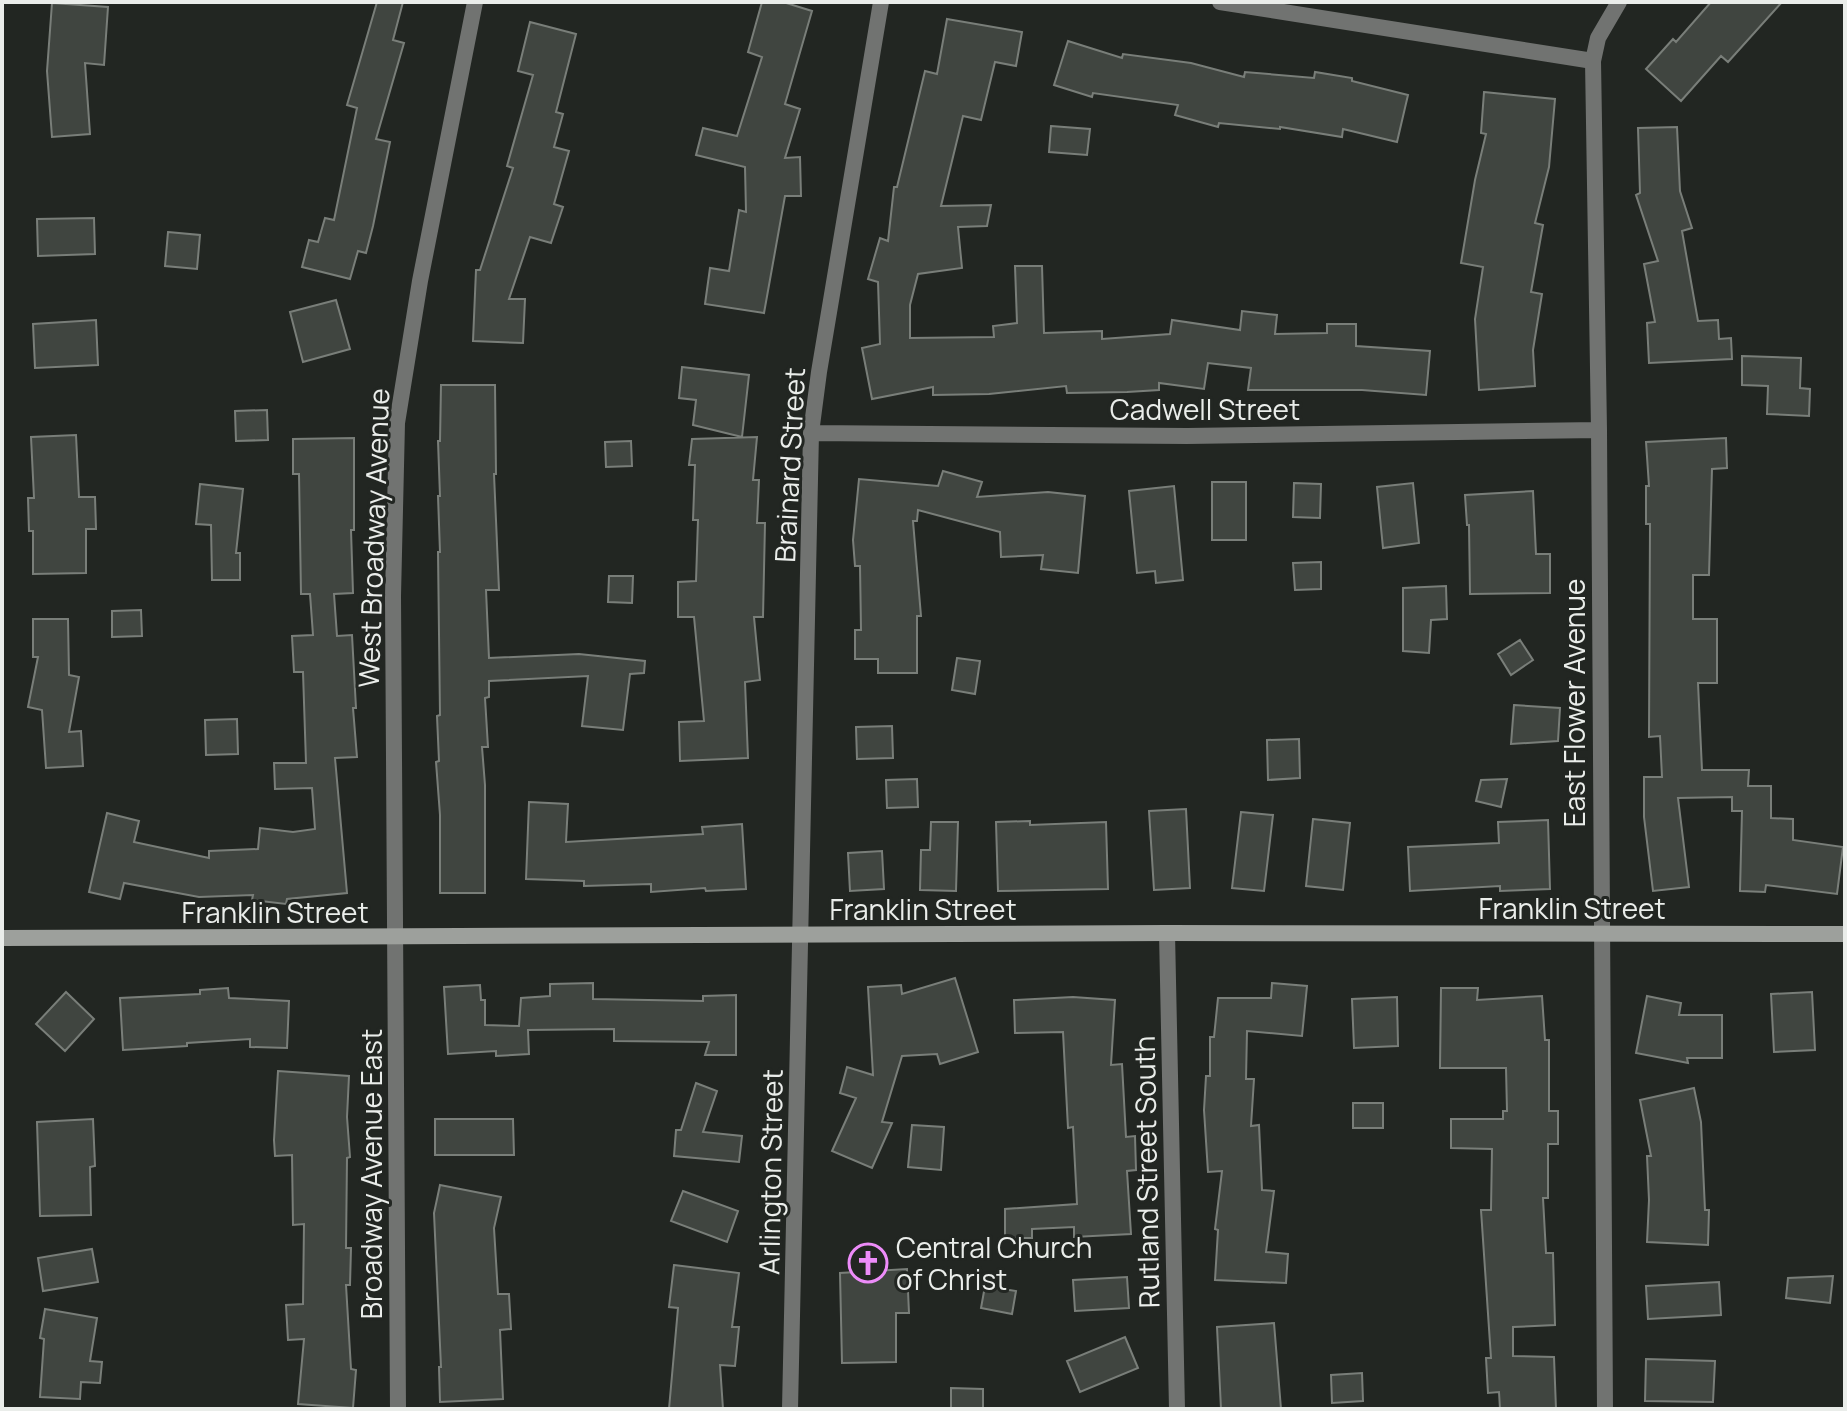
<svg xmlns="http://www.w3.org/2000/svg" width="1847" height="1411" viewBox="0 0 1847 1411" font-family="Manrope,sans-serif">
<rect width="100%" height="100%" fill="#222622"/>
<path fill="#404540" stroke="#797e79" stroke-width="2" d="M377,2H403L393,40L404,43L376,139L390,142L373,226L366,253L358,251L350,279L302,267L309,240L318,242L325,218L334,220L357,108L347,105Z
M762,2H783L812,11L785,104L800,109L785,158L800,157L801,196H785L764,313L705,304L710,268L729,271L739,210L746,212L745,167L696,155L703,128L737,136L762,57L748,52Z
M1711,2H1782L1728,62L1721,56L1681,101L1646,69L1673,39L1676,42Z
M52,3L108,7L104,65L85,63L90,134L52,137L47,71Z
M947,19L1022,32L1016,66L995,62L981,120L963,116L941,206L991,205L987,226L958,227L962,268L918,274L910,305V338L994,337L993,326L1017,323L1015,266H1042L1044,333L1102,331V339L1170,334L1172,320L1240,330L1242,311L1277,315L1275,334L1327,333V324H1356V346L1430,351L1426,395L1362,390H1248L1251,368L1208,363L1204,389L1159,383V390L1127,392L1067,393L1066,386L989,394L933,395V387L872,399L862,348L880,344L878,282L868,279L880,238L888,241L894,187H897L925,71L937,74Z
M530,22L576,34L556,112L563,114L554,147L569,151L554,204L563,207L551,243L530,237L509,299H525L523,343L473,341L476,270H480L513,168L507,166L533,75L518,71Z
M1068,41L1122,58L1123,54L1191,63L1244,77L1245,72L1314,78L1315,72L1352,78V81L1408,95L1397,142L1343,129L1342,137L1280,127V129L1219,123L1218,127L1175,115L1178,105L1093,93L1092,97L1054,85Z
M1484,92L1555,99L1549,167L1535,223L1543,225L1531,292L1542,294L1533,350L1535,386L1479,390L1475,319L1483,267L1461,263L1475,180L1486,134L1481,133Z
M1051,126L1090,129L1087,155L1049,152Z
M1677,127L1680,191L1692,228L1682,231L1698,321L1718,320L1719,339L1731,338L1732,359L1649,363L1647,323L1655,322L1644,264L1658,261L1636,195L1640,193L1638,128Z
M94,218L95,254L38,256L37,219Z
M168,232L200,235L197,269L165,266Z
M336,300L350,349L303,362L290,312Z
M96,320L98,365L35,368L33,324Z
M1742,356L1801,358L1800,388L1810,389L1809,416L1767,414L1768,386L1742,385Z
M682,367L749,375L742,437L693,425L696,400L679,398Z
M441,385H495L496,474H494L499,590H486L489,658L579,654L645,661L644,673L630,674L623,730L582,726L588,676L489,681V697L485,698L488,747H482L485,785V893H440V815L436,762L439,761L437,716L440,715L438,552H440L438,496H440L438,441H440Z
M267,410L268,440L236,441L235,411Z
M76,435L79,497H95L96,529H86V573L33,574V531H29L28,498H34L31,437Z
M757,437L753,480H759L757,523H765L763,617H754L760,680L745,682L748,758L680,761L679,722L704,721L694,617H678V582L696,581L698,520H693L695,465H689L692,439Z
M354,438V530H351L353,593L334,594L337,636L352,635L356,708H353L357,757L335,758L347,893L287,899L286,904L252,900L253,895L199,897L124,883L120,899L89,892L107,813L139,821L134,842L209,858V851L258,849L260,828L293,832L315,829L312,788L275,789L274,763H306L303,672H294L292,636L313,635L310,594H301L299,474H293V439Z
M1726,438L1727,468L1712,469L1709,575H1693V619H1717V683H1698L1702,770H1749L1748,786H1771V818L1793,819V840L1843,847L1837,894L1766,885L1765,892L1740,891L1742,811H1732V797L1678,798L1689,887L1653,891L1644,817V777H1662L1660,736L1649,737L1650,524H1646V486H1649L1646,442Z
M631,441L632,466L606,467L605,442Z
M943,471L982,482L977,497L1048,492L1085,496L1078,573L1041,569L1043,555L1001,557L1000,532L918,510L917,521H913L921,616H917V673H878V659H855V630H861L860,566H855L853,540L859,479L938,486Z
M1212,482H1246V540H1212Z
M1294,483L1321,484L1320,518L1293,517Z
M1413,483L1419,543L1383,548L1377,487Z
M200,484L243,489L236,553H240V580H212L211,525L196,524Z
M1174,486L1183,580L1156,583L1155,571L1137,573L1129,491Z
M1533,491L1536,554H1550V593L1470,594L1469,525H1467L1465,495Z
M1321,562V589L1295,590L1293,563Z
M609,576H633L632,603L608,602Z
M1446,586L1447,619L1431,620L1429,653L1403,651V588Z
M141,610L142,636L112,637V611Z
M33,619H68L69,675L79,677L69,732L81,731L83,766L46,768L42,710L28,707L38,657H33Z
M1520,640L1533,660L1511,675L1498,654Z
M957,658L980,661L975,694L952,690Z
M1514,705L1560,708L1558,741L1511,744Z
M237,719L238,754L206,755L205,720Z
M892,726L893,758L857,759L856,727Z
M1299,739L1300,778L1268,780L1267,740Z
M917,779L918,807L887,808L886,780Z
M1507,779L1501,807L1476,801L1481,780Z
M529,802L568,804L566,842L703,834L702,827L742,824L746,889L706,891L705,888L651,892V884L584,886V881L526,879Z
M1186,809L1190,888L1154,890L1149,811Z
M1241,812L1273,815L1264,891L1232,888Z
M1313,819L1350,823L1343,890L1306,886Z
M1548,820L1550,889L1500,891V886L1410,891L1408,847L1499,843L1498,822Z
M1030,821V825L1106,822L1108,889L998,891L996,822Z
M931,822H958L956,891L920,890L921,850H930Z
M882,851L884,889L850,891L848,853Z
M955,978L978,1052L940,1064L937,1054L902,1056L882,1122L892,1123L872,1168L832,1151L856,1098L840,1093L847,1067L873,1075L868,987L901,985L902,994Z
M593,983V999L703,1001V996L736,995V1055H705L709,1042L614,1041V1029L528,1030L529,1054L496,1056V1051L448,1054L444,987L480,985L481,1000H485V1025L519,1026L521,998L550,996V984Z
M1272,983L1307,986L1302,1036L1247,1031L1246,1079H1254L1251,1126L1259,1125L1262,1190L1274,1191L1266,1252L1288,1254L1286,1283L1215,1280L1218,1230L1215,1229L1222,1171L1208,1172L1204,1110L1206,1076H1210V1037H1214L1218,998H1271Z
M228,988L229,998L289,1001L287,1048L250,1047V1039L187,1043V1046L123,1050L120,998L200,994V990Z
M1441,988H1478L1477,1000L1542,996L1545,1040H1549V1111H1558V1144H1548V1198H1543L1546,1253H1553L1555,1325L1513,1327V1356L1554,1357L1556,1409H1500L1499,1392L1488,1393L1486,1358H1491L1481,1210H1491L1492,1149L1451,1148V1119H1503V1111H1507L1506,1068H1440Z
M66,992L94,1019L65,1051L36,1024Z
M1812,992L1815,1050L1774,1052L1771,994Z
M1647,996L1681,1003L1679,1015H1722V1058H1687L1688,1063L1636,1053Z
M1073,997L1115,1000L1111,1065L1122,1064L1126,1137L1135,1136L1136,1170L1127,1171L1131,1234L1074,1237V1227L1032,1229V1238H1005V1209L1077,1204L1073,1127L1068,1128L1063,1032L1015,1033L1014,1000Z
M1397,997L1398,1046L1354,1048L1352,999Z
M278,1071L349,1076L347,1117L350,1157L347,1158L346,1248H351L350,1285H346L351,1369L356,1370L353,1408L298,1404L304,1339L288,1340L286,1305L303,1304L304,1224L293,1225L292,1155L275,1156L274,1140Z
M696,1083L717,1091L703,1132L742,1136L739,1162L674,1156L676,1130H681Z
M1694,1088L1701,1122L1705,1210H1709L1708,1245L1647,1242L1649,1200L1647,1156H1651L1640,1100Z
M1353,1103H1383V1128H1353Z
M93,1119L95,1166L90,1167L91,1215L40,1216L37,1122Z
M435,1119H513L514,1155H435Z
M912,1125L944,1127L941,1170L908,1167Z
M440,1185L501,1197L494,1228L498,1294H509L511,1329L500,1330L503,1399L440,1402L439,1367H441L434,1213Z
M683,1191L738,1211L727,1242L671,1221Z
M92,1249L98,1282L43,1291L38,1258Z
M674,1265L739,1273L732,1327H739L735,1366L720,1365L723,1409H669L678,1308L669,1307Z
M907,1269L909,1313H896V1362L842,1363L840,1273Z
M1833,1276L1830,1303L1786,1298L1788,1278Z
M1127,1277L1129,1308L1075,1311L1073,1280Z
M1719,1282L1721,1315L1648,1319L1646,1286Z
M985,1286L1016,1291L1012,1314L981,1308Z
M45,1309L97,1318L90,1361L102,1362L100,1383L81,1382L80,1399L40,1397L44,1339L40,1338Z
M1274,1323L1281,1409H1221L1217,1327Z
M1125,1337L1138,1368L1080,1392L1067,1361Z
M1646,1359L1715,1361L1713,1402L1645,1401Z
M1362,1373L1363,1401L1332,1403L1331,1375Z
M951,1388L983,1389V1409H951Z"/>
<g fill="none" stroke-linecap="round" stroke-linejoin="round">
<path stroke="#717371" stroke-width="16" d="M1220,2L1593,61
M811,433L1187,436L1599,430
M1167,933L1177,1409
M398,1409L393,596L397,423L420,281L475,2
M790,1409L811,433L819,372L881,2
M1605,1409L1599,430L1593,61L1598,38L1619,2"/>
<path stroke="#9da09c" stroke-width="16" d="M2,938L1167,933L1845,934"/>
</g>
<defs>
<symbol id="church-ring" viewBox="-11 -11 22 22"><circle r="9.5" fill="#222622" stroke="#ed8cf9" stroke-width="1.5"/><path d="M-1.2-6h2.4v3.5h3.3v2.4h-3.3V6h-2.4V-.1h-3.3v-2.4h3.3Z" fill="#ed8cf9"/></symbol>
</defs>
<g fill-rule="evenodd">
<use href="#church-ring" x="846" y="1241" width="44" height="44"/>
</g>
<g text-anchor="middle" dominant-baseline="central" stroke-width="6" stroke-linejoin="round" paint-order="stroke">
<g font-size="28" fill="#eaedea" stroke="#222622">
<text x="1205" y="409">Cadwell Street</text>
<text transform="translate(789 465) rotate(-87)">Brainard Street</text>
<text transform="translate(373 538) rotate(-88)">West Broadway Avenue</text>
<text transform="translate(1574 703) rotate(-90)">East Flower Avenue</text>
<text x="1572" y="908">Franklin Street</text>
<text x="923" y="909">Franklin Street</text>
<text x="275" y="912">Franklin Street</text>
<text transform="translate(770 1172) rotate(-89)">Arlington Street</text>
<text transform="translate(1146 1172) rotate(-91)">Rutland Street South</text>
<text transform="translate(371 1174) rotate(-90)">Broadway Avenue East</text>
</g>
<g font-size="28" fill="#eaedea" stroke="#222622" text-anchor="start">
<text x="896" y="1247">Central Church<tspan x="896" dy="32">of Christ</tspan></text>
</g>
</g>
<rect width="1847" height="1411" fill="none" stroke="#eaedea" stroke-width="8"/>
</svg>
